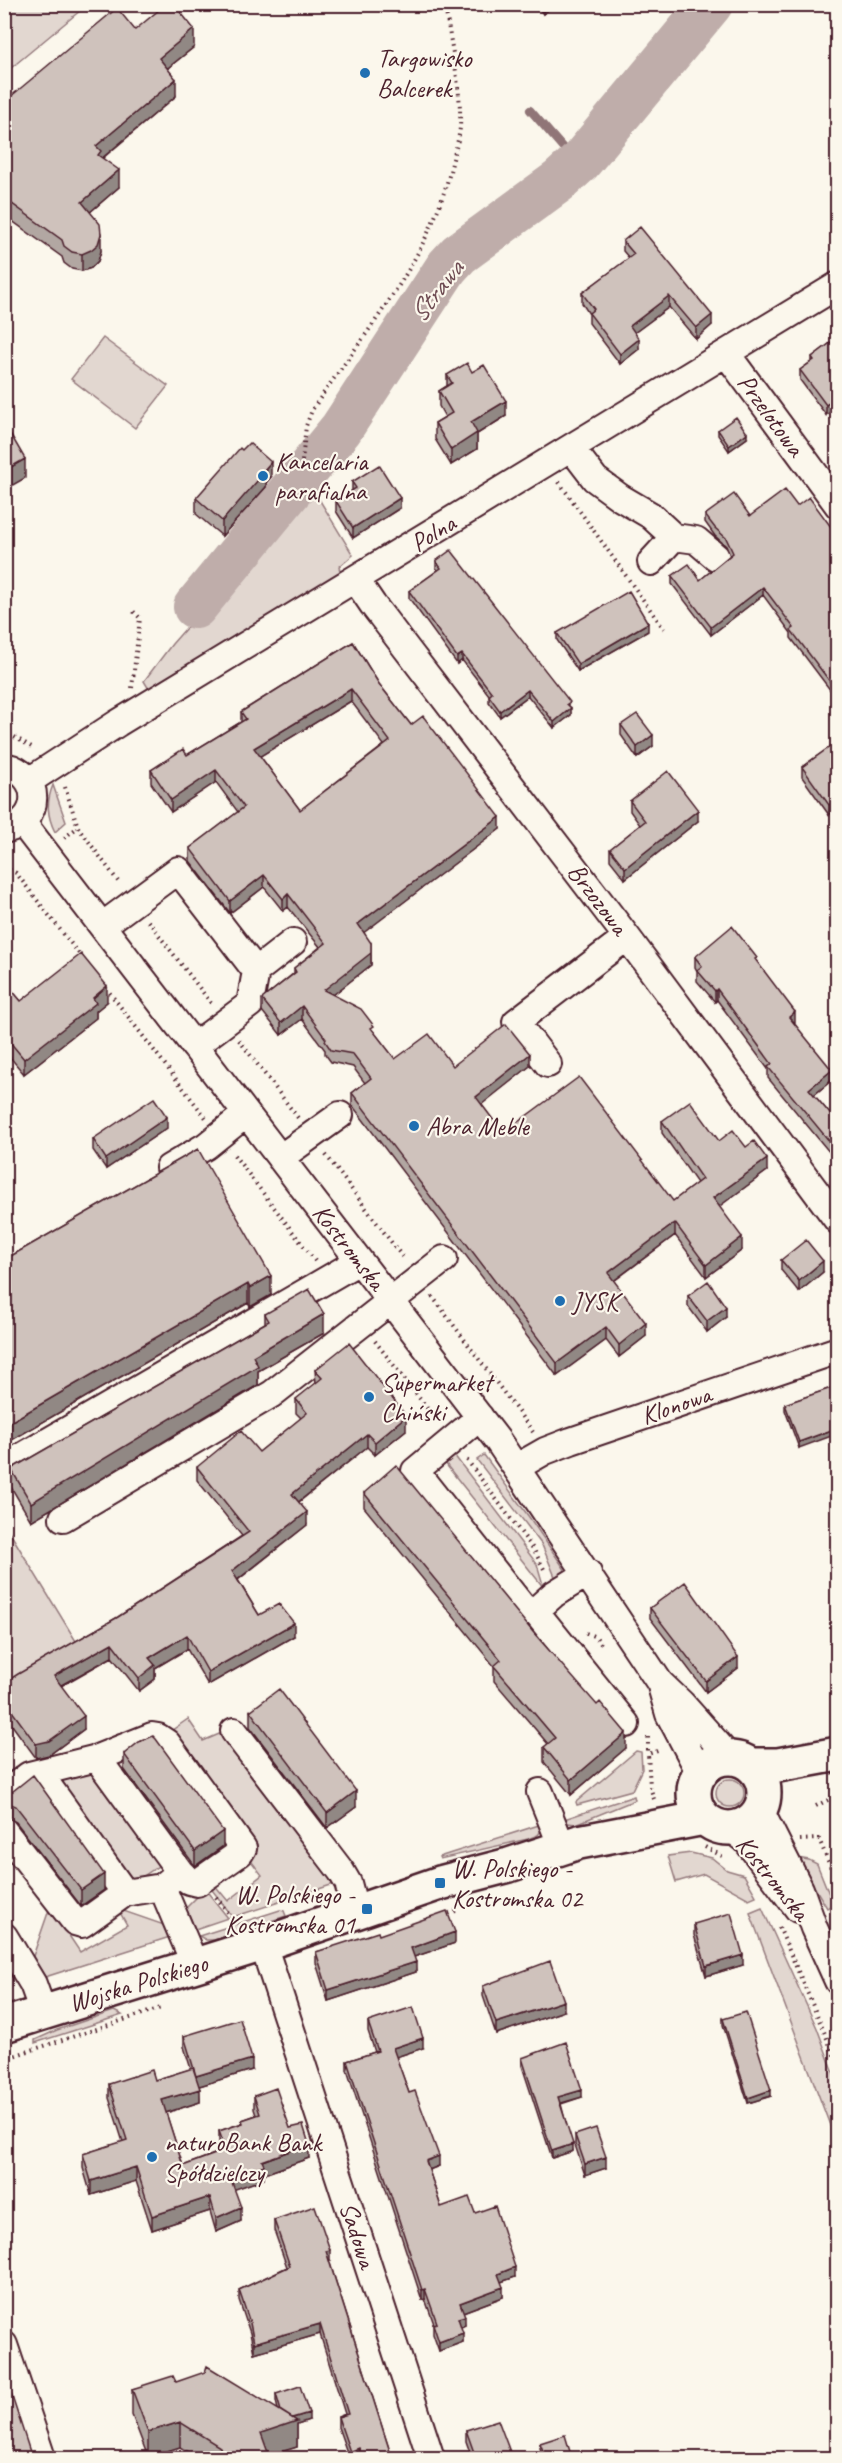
<svg xmlns="http://www.w3.org/2000/svg" width="842" height="2463" viewBox="0 0 842 2463" font-family="Caveat,sans-serif">
<rect width="100%" height="100%" fill="#fbf7ec"/>
<filter id="ink" filterUnits="userSpaceOnUse"><feTurbulence type="fractalNoise" baseFrequency=".0167" numOctaves="2"/><feDisplacementMap in="SourceGraphic" scale="12" xChannelSelector="R" yChannelSelector="G"/><feConvolveMatrix kernelMatrix="1 2 1 2 8 2 1 2 1" color-interpolation-filters="sRGB"/></filter>
<g filter="url(#ink)">
<path fill="#e2d7d0" stroke="#967b7e" stroke-width="1.5" d="M5,4H87V5L5,73Z
M103,338L168,386L135,428L71,379Z
M311,486L353,555L339,567L341,575L150,691L144,681L172,644Z
M53,785L66,822L55,832C47,816 46,802 53,785Z
M454,1455L537,1564L544,1588L448,1467L445,1462Z
M484,1455L529,1517L566,1571L558,1584L542,1545L477,1460Z
M4,1523L82,1651L4,1696Z
M188,1719L203,1741L224,1732L331,1877L334,1884L233,1917L209,1886L213,1883L228,1901L262,1875L248,1857L168,1733Z
M636,1751L641,1752L642,1769L632,1790L577,1805L576,1802Z
M93,1771L164,1862L142,1877L128,1882L52,1781Z
M716 1793a14 14 0 1 1 28 0a14 14 0 1 1-28 0Z
M634,1796L635,1800L576,1824L568,1823L564,1819Z
M542,1824L543,1828L538,1835L528,1839L440,1859L439,1857Z
M691,1853L712,1858L727,1870L744,1875L756,1896L749,1899L704,1874L676,1882L668,1856Z
M797,1858L809,1860L817,1864L833,1904L827,1908Z
M205,1889L228,1918L195,1929L186,1908Z
M50,1907L80,1952L127,1925L118,1909L170,1927L173,1936L42,1978L32,1959Z
M762,1908L817,2028L837,2082V2144L750,1913Z
M280,1910L284,1911L286,1916L214,1940H206L199,1936Z
M114,2011L122,2015L35,2043V2040L57,2030Z"/>
<g fill="none" stroke-linecap="round" stroke-linejoin="round">
<path stroke="#907477" stroke-width="8" d="M530,110L578,165"/>
<path stroke="#bfadaa" stroke-width="44" d="M195,607L341,429L447,267L459,254L559,181L580,162L711,4"/>
<defs>
<path id="minor" d="M726,353L838,505
M572,449L595,479L621,498L650,515L674,537L696,540L716,557
M651,562L674,537
M356,580L373,605L627,937L838,1221
M4,766C43,773 43,822 4,830
M29,781L118,723L838,285
M22,822L498,1441L660,1683L681,1703L730,1758
M102,926L178,870L256,971L293,942
M194,1046L250,1004L256,971
M548,1064L516,1022L627,937
M280,1158L340,1115
M169,1168L206,1146L246,1114
M480,1417L415,1471L526,1611H535L554,1594L588,1573
M4,1467L359,1261
M517,1467L545,1451L571,1441L838,1350
M63,1518L272,1394L444,1259
M535,1611L626,1724
M661,1686L669,1714L700,1773
M234,1731L341,1871L348,1883L356,1913
M39,1773L125,1893
M540,1792L562,1847
M4,1794L29,1775L97,1758
M760,1810L800,1889L814,1928L838,1981
M731,1828L746,1840L798,1909
M4,1831L75,1922L82,1924L125,1893L162,1887L180,1872L97,1758L152,1736L158,1737L167,1743L243,1848L240,1853L197,1883L189,1881L180,1872
M162,1887L195,1965
M4,1936L33,1984L43,2012
M263,1944L431,2458
M4,2345L42,2458"/>
<path id="major" d="M694 1793a35 35 0 1 1 70 0a35 35 0 1 1-70 0Z
M750,1765H778L838,1754
M4,2025L263,1944L440,1883L509,1865L579,1842L704,1818"/>
</defs>
<use href="#minor" stroke="#4a1f2b" stroke-width="30"/>
<use href="#major" stroke="#4a1f2b" stroke-width="38"/>
<path stroke="#4a1f2b" stroke-width="4" stroke-dasharray="1.5 4.5" stroke-linecap="butt" d="M302,461L306,426L312,410C366,330 431,259 452,163C455,151 459,139 460,127C462,90 450,42 445,5
M559,482L664,629
M132,688L140,618L133,611
M4,731L35,749
M65,787L78,827L120,884
M64,838L78,827
M4,867L16,873L83,959
M148,921L211,1003
M106,988L206,1118
M239,1040L298,1118
M234,1155L315,1261
M326,1155L404,1259
M432,1296L533,1432
M375,1341L437,1421
M467,1460L534,1550L545,1571
M586,1633L596,1637L601,1644
M648,1737V1754
M654,1799L650,1787L648,1754L661,1750
M816,1806L838,1795
M800,1840L819,1839L838,1885
M705,1847L722,1856
M216,1897L234,1920
M443,1915L459,1910
M779,1927L838,2064
M4,2059L161,2008"/>
<use href="#minor" stroke="#fbf7ec" stroke-width="26"/>
<use href="#major" stroke="#fbf7ec" stroke-width="33"/>
</g>
<path fill="#b2a7a2" stroke="#4a1f2b" stroke-width="1.5" fill-rule="evenodd" d="M535,4H556L543,14Z
M135,30L194,47L168,68L176,96L103,158L119,187L90,212L101,251L98,261L91,268L82,271L72,269L64,263L62,257L4,215V102Z
M623,241L712,325L696,339L669,307L635,332L639,349L620,364L589,323V314L582,303V293L629,258L623,251Z
M837,338L826,415L800,380V370L812,361V357Z
M472,372L506,416L477,434V449L451,465L435,439V423L445,417L439,406V391L447,386V375Z
M718,430L747,438L729,451L718,435Z
M271,477L266,483V487L222,536L196,514V498Z
M352,482L400,508L353,538L336,511V501L352,491Z
M797,506L837,535V699L791,638V633L763,595L711,635L672,584V576L700,580L730,555L726,546L715,536L705,522V515L750,516Z
M436,561L570,707L571,715L554,728L528,696L500,717L489,702V695L462,660L457,664L409,598V591L438,570L436,568Z
M648,631L578,671L557,640V633Z
M353,642L379,684L411,725L500,829L364,932L371,955V965L333,995L374,1032L395,1059L453,1066H530L481,1104L503,1133L673,1201L697,1183L662,1133V1121L719,1141L746,1147L767,1171L719,1206L742,1250L706,1277L675,1235L614,1281L646,1336L619,1357L606,1340L557,1376L352,1105V1093L365,1083L353,1067L331,1062L325,1054V1050L302,1019L281,1035L262,1011V999L294,973V968L320,947L288,907L283,911L264,887L230,913L190,861V848L238,812L216,782L171,812L151,783V770L187,755L241,722V712ZM351,701L384,745L300,810L260,756Z
M621,725L653,746L637,758L621,735Z
M834,744L829,815L802,777V767Z
M630,801L698,821L625,879L610,860V849L640,825L630,811Z
M695,957L757,962L794,1023L832,1080L814,1095L830,1114L837,1108V1154L834,1150L830,1153L768,1078V1069L717,1000L715,1002L697,981V971L695,967Z
M4,981L21,1001L107,1002L96,1011V1018L24,1074L4,1050Z
M167,1128L106,1169L93,1150V1139Z
M198,1149L271,1295L250,1307L248,1303L5,1444L4,1257L11,1256Z
M781,1260L823,1272L799,1292L781,1270Z
M688,1296L726,1317L707,1332L688,1306Z
M265,1314L324,1333L258,1371V1385L31,1521L11,1487V1469L265,1323Z
M315,1370L406,1430L375,1455L367,1447L299,1502L307,1525L238,1580L259,1615L294,1636L208,1685L187,1649L155,1668V1679L139,1691L112,1657L61,1686L84,1729L49,1755L36,1758L9,1721L4,1723V1683L118,1617L242,1536L197,1480V1467L259,1452L301,1418L296,1413V1399L316,1384Z
M837,1386L799,1448L785,1410V1404Z
M364,1493L626,1748L571,1795L544,1762V1747L548,1744L494,1681V1666L364,1507Z
M650,1608L738,1668L706,1692L650,1618Z
M250,1711L356,1807L327,1828L250,1727Z
M124,1754L223,1846L195,1866L124,1769Z
M4,1793L104,1890L81,1906L16,1822L5,1816Z
M694,1924L743,1965L706,1976L694,1935Z
M379,1935L455,1943L414,1957L416,1972L328,2001L316,1963V1952Z
M483,1986L564,2011L496,2034L483,1996Z
M723,2019L771,2096L748,2103L723,2025Z
M368,2022L423,2048L396,2057L409,2093L439,2166L429,2170L441,2207L475,2213L515,2277L501,2282L503,2297L463,2312L465,2325L461,2327L463,2342L439,2351L433,2334V2324H434L425,2299L422,2300L347,2070V2061L375,2052L368,2031Z
M184,2036L252,2070L199,2086L200,2102L166,2113L183,2166L222,2151L219,2145V2131L242,2123V2120L256,2115L254,2109V2096L290,2128L309,2158L264,2174V2179L234,2189L241,2221L216,2232L210,2211L152,2230L136,2181L91,2195L83,2168V2154L123,2142L109,2098V2084L155,2080L191,2069L184,2047Z
M522,2058L582,2097L561,2104L573,2151L552,2158L522,2066Z
M575,2135L606,2168L585,2175L575,2145Z
M274,2220L330,2260H329L392,2458H349L338,2427V2417L345,2414L320,2334L254,2353L250,2333L239,2300V2290L287,2267L274,2230Z
M176,2382L278,2410L276,2401V2394L309,2420L297,2424V2447L269,2456L270,2458H198L180,2447L148,2457L132,2415V2389Z
M466,2430L510,2458H472L466,2441Z
M540,2443L571,2458H544L540,2448Z"/>
<path fill="#918884" stroke="#4a1f2b" stroke-width="1.5" d="M543,4H556L543,14Z
M194,29V47L159,75V58Z
M176,79V96L101,159V169L96,146Z
M119,170V187L82,219V202Z
M101,234V251L98,261L91,268L82,271V254Z
M669,296V307L630,336V326Z
M712,315V325L696,339V328Z
M639,339V349L620,364V354Z
M837,396V407L826,415V405Z
M506,401V416L477,434V449L451,465V450L471,422Z
M747,433V438L729,451V446Z
M25,459V478L4,490V471Z
M271,462V477L266,483V487L222,536V521Z
M400,498V508L353,538V528Z
M763,587V595L711,635V627Z
M648,623V631L578,671V664Z
M462,654V660L457,664V657Z
M351,689V701L254,760V748Z
M528,690V696L500,717V711Z
M571,708V715L554,728V722Z
M653,735V746L637,758V747Z
M216,770V782L171,812V800Z
M837,799V809L829,815V805Z
M698,810V821L625,879V868Z
M500,817V829L358,937V924Z
M264,875V887L230,913V901Z
M288,894V907L283,911V899Z
M371,943V965L324,1002V990Z
M107,986V1002L96,1011V1018L24,1074V1059Z
M717,989V1000L715,1002V991Z
M302,1006V1019L281,1035V1023Z
M795,1012V1023L789,1017Z
M530,1054V1066L476,1109V1097Z
M832,1070V1080L809,1099V1089Z
M167,1117V1128L106,1169V1159Z
M834,1139V1150L830,1153V1142Z
M767,1159V1171L713,1211V1198Z
M675,1223V1235L608,1285V1273Z
M742,1237V1250L706,1277V1265Z
M823,1261V1272L799,1292V1281Z
M271,1276V1295L250,1307V1288Z
M248,1284V1303L5,1444V1425Z
M726,1307V1317L707,1332V1321Z
M324,1314V1333L258,1371V1385L31,1521V1503L253,1356Z
M646,1323V1336L619,1357V1345Z
M606,1327V1340L557,1376V1363Z
M406,1416V1430L375,1455V1442Z
M837,1428V1434L799,1448V1442Z
M367,1434V1447L292,1507V1494Z
M307,1512V1525L232,1584V1571Z
M294,1623V1636L208,1685V1672Z
M187,1635V1649L155,1668V1679L139,1691V1678L149,1658Z
M112,1643V1657L54,1689V1676Z
M738,1657V1668L706,1692V1681Z
M9,1707V1721L4,1723V1710Z
M84,1716V1729L49,1755L36,1758V1744Z
M626,1733V1748L571,1795V1780Z
M356,1791V1807L327,1828V1813Z
M223,1831V1846L195,1866V1851Z
M104,1874V1890L81,1906V1890Z
M455,1932V1943L411,1958V1948Z
M743,1955V1965L706,1976V1966Z
M416,1962V1972L328,2001V1990Z
M564,2001V2011L496,2034V2023Z
M423,2038V2048L393,2058V2048Z
M252,2059V2070L196,2087V2076Z
M200,2089V2102L162,2114V2100Z
M582,2090V2097L558,2104V2097Z
M771,2090V2096L748,2103V2098Z
M309,2144V2158L264,2174V2179L230,2191V2177L262,2161Z
M573,2144V2151L552,2158V2151Z
M439,2156V2166L426,2171V2161Z
M606,2157V2168L585,2175V2164Z
M136,2167V2181L91,2195V2181Z
M210,2197V2211L152,2230V2216Z
M241,2207V2221L216,2232V2218Z
M330,2250V2260L326,2261V2251Z
M515,2267V2277L498,2283V2274Z
M503,2287V2297L460,2313V2303Z
M425,2289V2299L422,2300V2290Z
M465,2316V2325L458,2328V2318Z
M320,2324V2334L254,2353V2343Z
M463,2333V2342L439,2351V2342Z
M309,2413V2420L297,2424V2447L261,2458V2433L283,2421Z
M180,2422V2447L148,2457V2432Z
M359,2448V2458H350V2452Z
M571,2455V2458H561Z"/>
<path fill="#cfc2bc" stroke="#4a1f2b" stroke-width="1.5" fill-rule="evenodd" d="M166,4H174L194,29L159,58L176,79L96,146L101,151L98,155L119,170L82,202L100,224L101,234L98,244L91,250L82,254L72,252L64,246L62,240L4,198V102L117,8L135,30Z
M640,227L712,315L696,328L669,296L630,326L639,339L620,354L589,313L594,309L582,293L634,254L623,241Z
M837,338V396L826,405L800,370L814,360L812,357Z
M467,363L472,372L484,365L506,401L471,422L477,433L451,450L435,423L452,413L439,391L452,383L447,375Z
M736,417L747,433L729,446L718,430Z
M4,423L25,459L4,471Z
M249,443L271,462L264,470L266,471L222,521L196,498L240,448L242,450Z
M379,465L400,498L353,528L336,501L356,488L352,482Z
M785,490L797,506L809,497L837,535V691L791,630L794,628L763,587L711,627L672,576L689,564L700,580L733,553L726,538L715,528L705,515L734,494L750,516Z
M451,550L570,702L567,704L571,708L554,722L528,690L500,711L489,696L492,693L462,654L457,657L409,591L441,568L436,561Z
M629,591L648,623L578,664L557,633Z
M353,642L379,684L411,725L423,716L500,817L358,924L371,943V953L324,990L361,1009L374,1026L371,1028L395,1059L429,1034L453,1066L506,1024L530,1054L476,1097L503,1133L579,1077L673,1201L702,1179L662,1121L690,1101L719,1141L733,1130L746,1147L754,1141L767,1159L713,1198L742,1237L706,1265L675,1223L608,1273L646,1323L619,1345L606,1327L557,1363L352,1093L371,1078L353,1054L331,1050L325,1041L326,1039L302,1006L281,1023L262,999L296,972L294,968L326,943L288,894L283,899L264,875L230,901L190,848L244,807L216,770L171,800L151,770L183,749L187,755L246,719L241,712ZM351,689L390,741L300,810L254,748Z
M637,714L653,735L637,747L621,725Z
M834,744L837,748V799L829,805L802,767Z
M668,771L698,810L625,868L610,849L645,821L630,801Z
M732,926L757,958L755,959L795,1012L789,1017L832,1070L809,1089L830,1114L837,1108V1144L834,1139L830,1142L768,1067L772,1064L717,989L715,991L697,970L702,966L695,957Z
M81,954L107,986L93,998L96,1003L24,1059L4,1035V981L21,1001Z
M154,1098L167,1117L106,1159L93,1139Z
M198,1149L271,1276L250,1288L248,1284L5,1425L4,1257L11,1256Z
M806,1240L823,1261L799,1281L781,1260Z
M708,1281L726,1307L707,1321L688,1296Z
M309,1289L324,1314L253,1356L258,1366L31,1503L11,1469L269,1321L265,1314Z
M349,1343L406,1416L375,1442L367,1434L292,1494L307,1512L232,1571L259,1615L279,1604L294,1623L208,1672L187,1635L149,1658L155,1665L139,1678L112,1643L54,1676L84,1716L49,1741L36,1744L9,1707L4,1710V1683L18,1674L118,1617L249,1532L197,1467L241,1431L259,1452L307,1413L296,1399L322,1378L315,1370Z
M837,1386V1428L799,1442L785,1404Z
M396,1465L533,1632L597,1705L600,1702L626,1733L571,1780L544,1747L555,1738L494,1666L501,1660L364,1493Z
M685,1582L738,1657L706,1681L650,1608Z
M279,1689L356,1791L327,1813L250,1711Z
M153,1736L156,1739L223,1831L195,1851L124,1754L139,1742Z
M33,1775L104,1874L81,1890L16,1806L4,1801V1793L13,1791Z
M447,1911L455,1932L411,1948L416,1962L328,1990L316,1952L378,1932L379,1935Z
M731,1913L743,1955L706,1966L694,1924Z
M550,1961L564,2001L496,2023L483,1986Z
M413,2007L423,2038L393,2048L409,2093L415,2091L439,2156L426,2161L441,2207L469,2197L475,2213L495,2206L515,2267L498,2274L503,2287L460,2303L465,2316L458,2318L463,2333L439,2342L433,2324L437,2323L425,2289L422,2290L347,2061L378,2051L368,2022Z
M746,2012L771,2090L748,2098L723,2019Z
M240,2019L252,2059L196,2076L184,2036Z
M566,2042L582,2090L558,2097L573,2144L552,2151L522,2058Z
M193,2068L200,2089L162,2100L183,2166L226,2150L219,2131L243,2123L242,2120L260,2114L254,2096L276,2088L290,2128L303,2125L309,2144L262,2161L264,2165L230,2177L241,2207L216,2218L210,2197L152,2216L136,2167L91,2181L83,2154L127,2140L109,2084L152,2070L155,2080Z
M596,2128L606,2157L585,2164L575,2135Z
M315,2206L330,2250L326,2251L392,2458H363L359,2448L350,2452L338,2417L348,2414L320,2324L254,2343L250,2323L239,2290L290,2266L274,2220Z
M207,2366L297,2421L261,2433L270,2458H223L220,2447L180,2422L148,2432L132,2389L173,2376L176,2382L205,2372Z
M4,2372L32,2458H4Z
M300,2386L309,2413L292,2418L281,2411L276,2394Z
M498,2420L510,2452L507,2453L509,2458H476L466,2430Z
M565,2435L571,2455L561,2458H546L540,2443Z"/>
</g>
<g fill="#1f6fb2" stroke="#fbf7ec" stroke-width="2">
<circle cx="365" cy="73" r="6"/>
<circle cx="263" cy="476" r="6"/>
<circle cx="414" cy="1126" r="6"/>
<circle cx="560" cy="1301" r="6"/>
<circle cx="369" cy="1397" r="6"/>
<rect x="434" y="1877" width="12" height="12" rx="3"/>
<rect x="361" y="1903" width="12" height="12" rx="3"/>
<circle cx="152" cy="2157" r="6"/>
</g>
<g text-anchor="middle" dominant-baseline="central" stroke-width="4.5" stroke-linejoin="round" paint-order="stroke">
<g font-size="26" fill="#4a1f2b" stroke="#fbf7ec" text-anchor="start">
<text x="377" y="58">Targowisko<tspan x="377" dy="30">Balcerek</tspan></text>
<text x="275" y="461">Kancelaria<tspan x="275" dy="30">parafialna</tspan></text>
<text x="426" y="1126">Abra Meble</text>
<text x="572" y="1301">JYSK</text>
<text x="381" y="1382">Supermarket<tspan x="381" dy="30">Chiński</tspan></text>
<text x="452" y="1868">W. Polskiego -<tspan x="452" dy="30">Kostromska 02</tspan></text>
<text x="355" y="1894" text-anchor="end">W. Polskiego -<tspan x="355" dy="30">Kostromska 01</tspan></text>
<text x="164" y="2142">naturoBank Bank<tspan x="164" dy="30">Spółdzielczy</tspan></text>
</g>
<g font-size="26" fill="#4a1f2b" stroke="#fbf7ec">
<text transform="translate(771 415) rotate(54)">Przelotowa</text>
<text transform="translate(433 533) rotate(-31)">Polna</text>
<text transform="translate(598 899) rotate(53)">Brzozowa</text>
<text transform="translate(349 1247) rotate(52)">Kostromska</text>
<text transform="translate(676 1405) rotate(-19)">Klonowa</text>
<text transform="translate(773 1878) rotate(51)">Kostromska</text>
<text transform="translate(138 1983) rotate(-17)">Wojska Polskiego</text>
<text transform="translate(358 2235) rotate(72)">Sadowa</text>
</g>
<g font-size="27" font-style="italic" fill="#6d4a51" stroke="#fbf7ec">
<text transform="translate(436 291) rotate(-52)">Strawa</text>
</g>
</g>
<rect width="842" height="2463" fill="none" stroke="#fbf7ec" stroke-width="24"/>
<rect x="12" y="12" width="818" height="2439" fill="none" stroke="#4a1f2b" stroke-width="2" filter="url(#ink)"/>
</svg>
